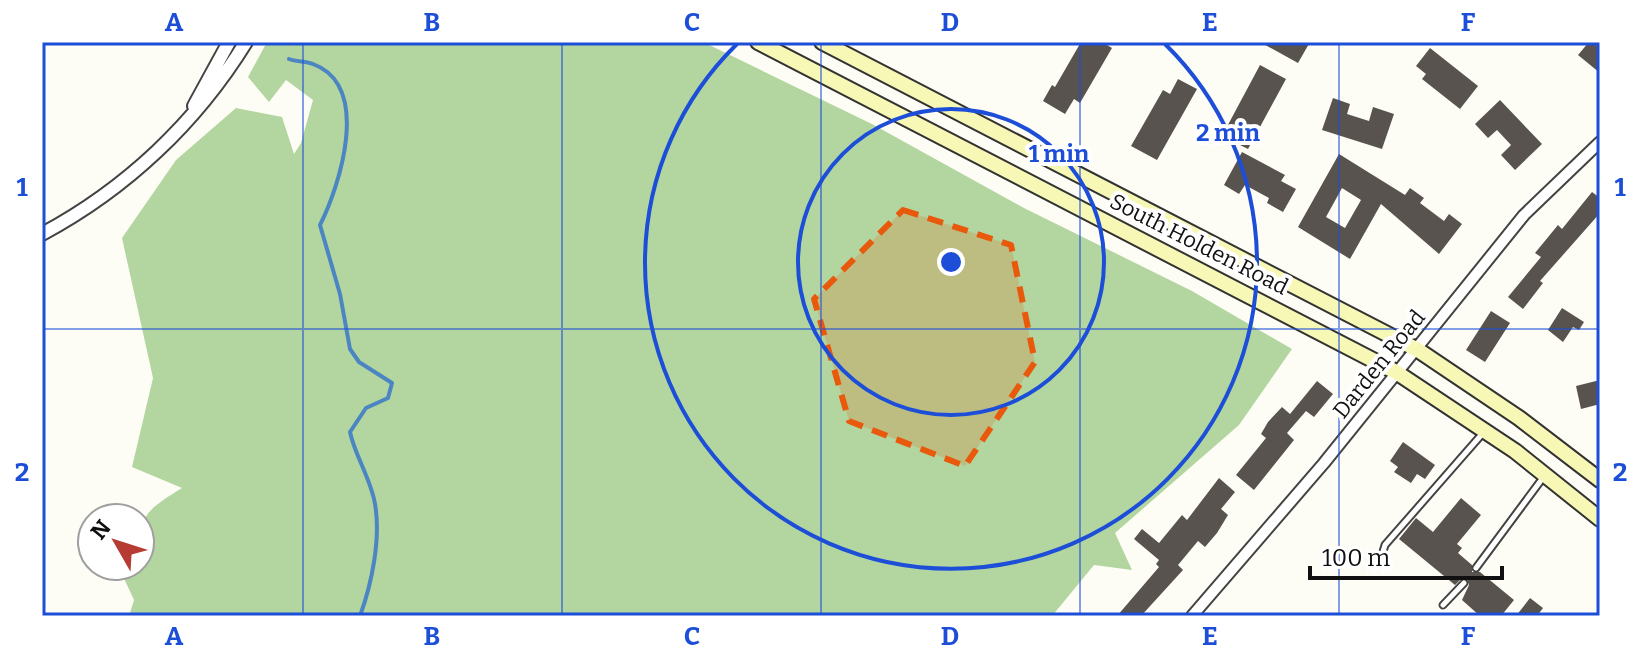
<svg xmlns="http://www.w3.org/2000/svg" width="1642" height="658" viewBox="0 0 1642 658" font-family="Bitter,serif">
<rect width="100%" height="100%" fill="#fefdf5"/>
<path fill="#b3d6a1" d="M267,42H703L872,124L1024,208L1192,291L1292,349L1239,425L1115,533L1132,570L1094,565L1052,616H129L134,600L121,572L124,566H140C140,516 140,514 182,488L132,467L153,378L122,238L176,160L236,108L282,117L294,154L301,143L313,100L286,80L269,102L248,77Z"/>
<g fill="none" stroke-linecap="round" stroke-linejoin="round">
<path stroke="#4b85c2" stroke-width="4" d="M289,59C296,62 306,61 313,64C372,86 340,185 320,225L340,294L350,349L359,362L392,383L388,398L366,408L350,432C355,456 371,479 375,504C381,538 372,583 360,616"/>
</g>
<path fill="#58534e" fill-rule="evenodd" d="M1081,42H1102L1112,48L1080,103L1074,99L1065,114L1043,101L1052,85L1055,87Z
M1260,42H1310L1298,63Z
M1589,42L1600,47V73L1578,55Z
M1430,48L1478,86L1460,109L1422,79L1426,74L1416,66Z
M1260,65L1286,79L1248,149L1222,136Z
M1178,79L1197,89L1157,160L1131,146L1163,90L1170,94Z
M1333,98L1350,104L1347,114L1369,121L1373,107L1394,114L1382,149L1322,130Z
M1500,100L1542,144L1515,170L1501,155L1511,145L1497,130L1488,138L1475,124Z
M1242,152L1285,175L1281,181L1296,189L1283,212L1267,203L1269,198L1245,185L1239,194L1224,185Z
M1339,154L1405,195L1410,188L1424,198L1420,203L1444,221L1449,214L1462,224L1439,254L1381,204L1350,259L1298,227ZM1342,188L1361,200L1345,228L1326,217Z
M1592,192L1600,198V213L1540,281L1543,283L1523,309L1508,297L1541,257L1535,253L1558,225L1562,229Z
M1562,308L1584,322L1579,330L1573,327L1563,342L1548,330Z
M1491,311L1510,323L1485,362L1466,350Z
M1600,380V404L1581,409L1576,386Z
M1317,381L1333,394L1314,417L1306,411L1287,433L1294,440L1254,490L1236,475L1266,438L1261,434L1268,422L1282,407L1290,414Z
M1403,442L1435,465L1425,479L1417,474L1411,483L1394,472L1398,467L1390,461Z
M1219,478L1235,492L1221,509L1228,515L1217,533L1205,547L1198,541L1178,565L1183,570L1141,616H1117L1159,567L1156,564L1159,560L1134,539L1142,529L1159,543L1182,515L1187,520Z
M1461,498L1481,515L1457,544L1462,548L1458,553L1472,565V572H1480L1514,600L1501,616H1480L1462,600L1469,585L1467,579L1462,578L1455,585L1399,539L1416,518L1433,532Z
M1530,598L1543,608L1537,616H1516Z"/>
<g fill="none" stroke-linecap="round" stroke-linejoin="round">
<defs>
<path id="service" d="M1382,555L1385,545L1483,433
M1476,568L1545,475
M1443,605L1464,583"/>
<path id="minor" d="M1192,616L1324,463L1524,215L1600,142"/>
<path id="tertiary" d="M194,106L229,42
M42,234C126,189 196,123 246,42"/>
<path id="secondary" d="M758,42L1396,372L1515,451L1600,519
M822,42L1418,350L1519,418L1600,480"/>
</defs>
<use href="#service" stroke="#434343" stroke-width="9"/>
<use href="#minor" stroke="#434343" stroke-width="14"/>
<use href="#tertiary" stroke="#434343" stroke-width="16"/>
<use href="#secondary" stroke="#323232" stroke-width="18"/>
<use href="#service" stroke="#fff" stroke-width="5"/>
<use href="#minor" stroke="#fff" stroke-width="10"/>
<use href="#tertiary" stroke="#fff" stroke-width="12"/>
<use href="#secondary" stroke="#f8f8b6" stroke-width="14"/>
</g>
<path fill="#e8590c" fill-opacity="0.2" stroke="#e8590c" stroke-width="6" stroke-dasharray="16 10" stroke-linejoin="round" d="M903,210L1011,245L1035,362L965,466L849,421L814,299Z"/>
<path fill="none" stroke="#1d4ed8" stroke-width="2" stroke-opacity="0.55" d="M303,42V616M562,42V616M821,42V616M1080,42V616M1339,42V616M42,329H1600"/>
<g fill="none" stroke="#1d4ed8" stroke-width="4">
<circle cx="951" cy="262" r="153"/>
<path d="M1165 44A306 306 0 1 1 737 44"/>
</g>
<g text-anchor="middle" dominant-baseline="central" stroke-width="8" stroke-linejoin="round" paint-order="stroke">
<g font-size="22" fill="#101010" stroke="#fff">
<text transform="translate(1199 244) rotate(27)">South Holden Road</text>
<text transform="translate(1379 364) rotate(-51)">Darden Road</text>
</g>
</g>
<circle cx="951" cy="262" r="12" fill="#1d4ed8" stroke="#fff" stroke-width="4"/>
<g font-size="24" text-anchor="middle" font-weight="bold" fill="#1d4ed8" stroke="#fff" stroke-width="8" stroke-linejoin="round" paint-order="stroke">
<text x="1228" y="141">2 min</text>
<text x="1059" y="162">1 min</text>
</g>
<rect width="1642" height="658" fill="none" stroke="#ffffff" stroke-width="88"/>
<g transform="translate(116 542) rotate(309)"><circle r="38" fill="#ffffff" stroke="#9f9f9f" stroke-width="2"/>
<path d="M0-6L14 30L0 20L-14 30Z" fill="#b53b33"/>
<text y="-12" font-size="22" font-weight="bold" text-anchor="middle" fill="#101010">N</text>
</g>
<path d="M1310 566v12h192v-12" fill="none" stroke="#101010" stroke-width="4"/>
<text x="1322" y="566" font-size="24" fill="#101010" stroke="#ffffff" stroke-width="6" paint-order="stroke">100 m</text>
<rect x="44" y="44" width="1554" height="570" fill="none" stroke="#1d4ed8" stroke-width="3"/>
<g font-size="26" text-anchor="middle" font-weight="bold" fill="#1d4ed8">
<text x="174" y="31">A</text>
<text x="432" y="31">B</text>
<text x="692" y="31">C</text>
<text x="950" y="31">D</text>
<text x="1210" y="31">E</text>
<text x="1468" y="31">F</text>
<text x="22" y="196">1</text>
<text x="1620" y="196">1</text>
<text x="22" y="481">2</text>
<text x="1620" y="481">2</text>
<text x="174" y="645">A</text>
<text x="432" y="645">B</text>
<text x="692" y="645">C</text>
<text x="950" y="645">D</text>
<text x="1210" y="645">E</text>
<text x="1468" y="645">F</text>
</g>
</svg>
